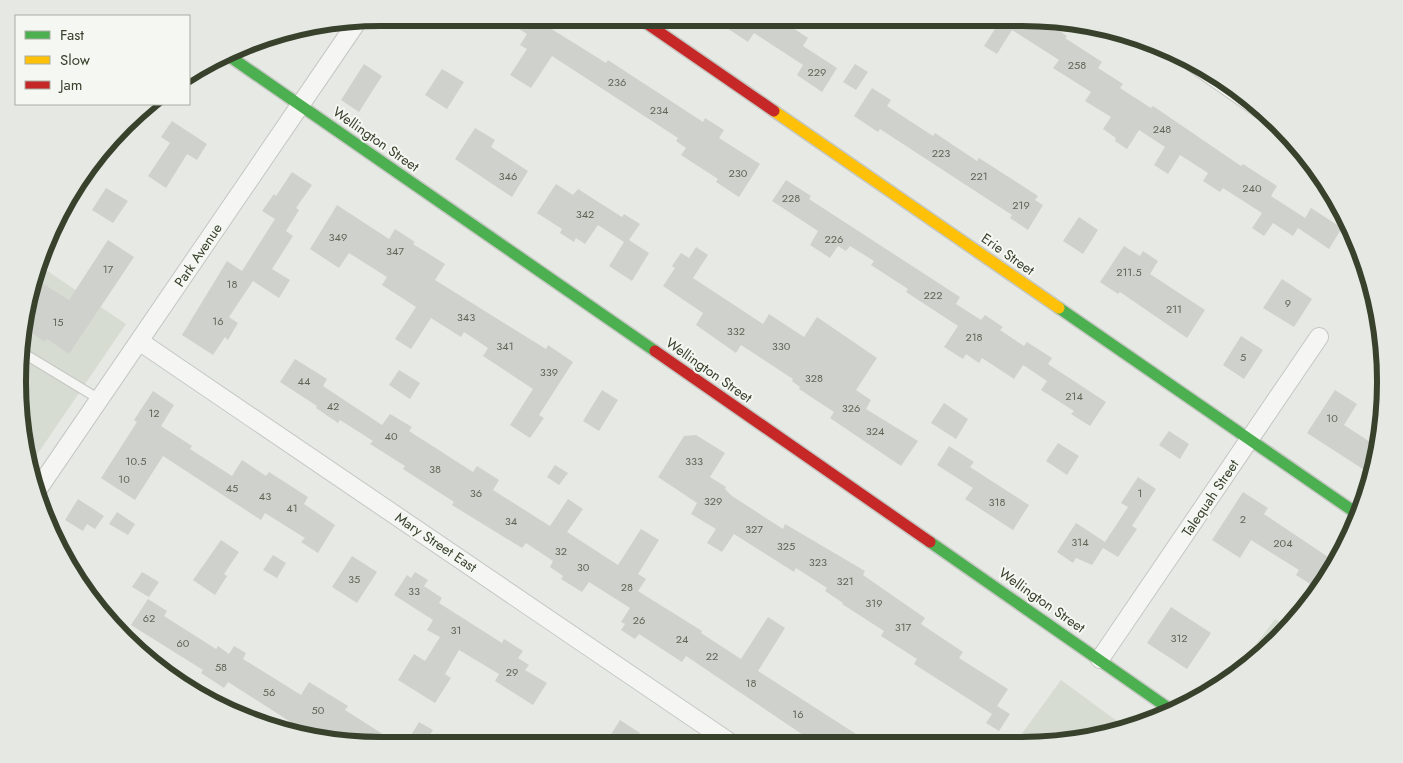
<svg xmlns="http://www.w3.org/2000/svg" width="1403" height="763" viewBox="0 0 1403 763" font-family="Jost,sans-serif">
<rect width="100%" height="100%" fill="#e7e9e4"/>
<path fill="#d7dcd3" d="M40,266L126,324L32,462L18,406L30,288Z
M1275,619L1288,627L1230,679Z
M1061,680L1128,729L1069,742L1015,743Z"/>
<path fill="#cfd1cd" d="M526,18H534L606,63L608,60L703,122L705,118L724,130L719,138L760,164L739,197L716,182L718,179L681,155L686,148L676,141L678,138L552,56L531,88L510,75L527,49L520,45L527,34L519,29Z
M712,18H778L808,38L803,46L837,68L822,92L797,75L803,65L754,33L748,42Z
M995,18H1040L1067,36L1065,38L1102,62L1098,68L1123,84L1120,88L1151,108L1153,106L1241,166L1243,164L1277,186L1271,196L1305,218L1311,208L1342,228L1329,249L1298,228L1293,236L1273,223L1264,236L1252,228L1262,213L1223,188L1220,192L1203,181L1208,173L1180,155L1168,174L1154,165L1165,147L1139,130L1127,149L1115,141L1116,138L1103,129L1111,117L1085,101L1091,92L1053,68L1059,60L1012,30L997,54L984,46L1000,21Z
M364,64L382,76L359,112L341,100Z
M855,64L868,72L856,90L843,82Z
M442,69L464,82L447,109L425,95Z
M872,88L891,100L887,106L933,136L935,133L977,161L979,158L1038,196L1035,200L1043,205L1028,230L1010,218L1012,215L880,129L878,132L854,116Z
M172,121L207,144L197,160L187,154L166,188L148,176L170,143L161,137Z
M475,128L495,140L491,147L528,171L512,197L455,159Z
M292,172L312,185L296,208L299,210L286,231L293,236L272,269L290,280L279,298L253,281L229,317L238,323L228,340L225,337L213,355L182,335L227,261L242,271L275,219L262,211L274,194L276,196Z
M786,180L811,196L809,199L960,297L956,304L981,320L985,315L1003,327L1000,330L1024,346L1027,342L1052,358L1048,364L1106,402L1090,426L1071,414L1074,411L1041,390L1047,381L1023,365L1014,379L982,358L979,363L966,354L963,359L944,347L958,326L906,292L908,289L871,265L874,261L850,246L846,251L838,246L830,258L810,245L818,231L772,201Z
M556,184L573,195L578,189L622,217L624,214L640,224L629,240L649,253L632,281L609,266L624,242L598,225L585,244L576,238L574,242L560,233L562,229L537,213Z
M106,188L128,201L113,223L92,210Z
M337,205L389,239L395,229L415,242L413,244L445,264L435,280L504,323L546,349L548,345L573,362L539,415L544,418L530,438L510,425L533,389L483,356L488,348L464,332L461,337L431,318L411,349L395,339L416,307L382,285L387,277L349,253L339,268L310,249Z
M1079,217L1098,230L1083,254L1063,241Z
M108,240L134,257L69,354L47,339L45,342L26,329L30,288L34,278L69,300Z
M1124,246L1140,256L1143,251L1158,261L1150,274L1205,310L1187,338L1120,292L1118,294L1100,282Z
M696,247L708,255L693,278L763,324L769,314L804,337L817,317L877,358L856,390L871,400L866,409L918,441L901,466L830,418L834,412L799,389L800,387L792,381L793,379L741,345L736,353L696,325L703,313L663,286L675,268L672,266L681,253L689,258Z
M1282,279L1312,299L1294,327L1263,308Z
M1241,336L1263,350L1244,379L1223,365Z
M295,359L327,379L323,386L382,425L390,414L412,427L409,431L473,472L477,466L499,480L493,490L550,526L568,499L583,509L567,532L618,565L641,529L659,540L638,574L646,579L638,591L702,631L701,633L741,659L768,617L785,628L758,671L870,743H815L686,656L682,662L639,634L635,639L621,630L625,624L621,622L630,608L589,582L582,592L561,579L563,576L550,567L553,561L526,543L522,548L452,505L454,502L403,469L405,466L370,444L373,441L340,420L338,423L316,408L317,406L280,382Z
M399,370L420,383L410,399L389,385Z
M602,390L618,400L599,431L583,421Z
M1335,390L1357,404L1344,425L1378,447L1372,475L1307,433Z
M153,391L174,405L161,426L192,446L190,449L232,476L242,460L266,476L269,472L308,497L304,504L335,525L318,553L301,542L305,538L265,513L261,520L163,456L135,500L101,478L137,422L134,420Z
M944,403L968,419L956,439L931,423Z
M1169,431L1189,444L1180,459L1159,445Z
M696,435L725,453L710,477L726,487L725,489L732,496L783,529L785,524L865,571L863,575L925,618L921,624L963,652L959,658L1008,689L997,706L1010,714L999,731L986,723L992,714L914,664L917,659L881,636L884,631L842,604L843,603L825,591L827,588L796,568L794,572L734,534L722,552L707,543L716,529L691,514L697,503L658,477L684,436Z
M1058,443L1079,456L1067,475L1046,461Z
M949,446L974,462L970,467L1029,505L1013,530L965,499L973,488L937,465Z
M555,465L568,473L559,485L547,477Z
M1138,477L1156,489L1132,526L1137,529L1118,557L1103,548L1092,565L1076,558L1073,563L1057,552L1076,523L1105,542L1128,507L1121,503Z
M1243,492L1268,508L1264,514L1337,563L1318,589L1296,575L1299,570L1251,540L1240,558L1212,540Z
M78,499L104,516L95,529L87,524L83,531L65,520Z
M117,512L135,524L128,535L109,524Z
M221,540L239,552L224,574L227,576L215,595L193,580Z
M273,555L286,563L277,578L263,570Z
M352,556L377,572L357,603L332,587Z
M142,572L159,582L149,597L132,587Z
M415,572L428,580L424,586L442,598L439,603L502,643L504,639L523,651L518,658L529,665L525,670L547,683L533,705L495,681L499,674L459,650L445,674L451,678L435,703L398,680L414,654L425,661L440,637L427,630L433,620L394,595L407,575L411,578Z
M148,599L167,611L164,616L216,649L218,646L229,654L234,646L246,653L243,659L301,695L309,682L348,706L345,710L400,745H358L327,740L316,733L313,737L307,736L295,729L297,726L228,682L224,688L201,673L203,670L131,625Z
M1171,607L1211,633L1187,669L1147,643Z
M620,720L640,733L633,744H605Z
M419,722L433,730L423,745H405Z"/>
<g fill="none" stroke-linecap="round" stroke-linejoin="round">
<defs>
<path id="lane" d="M23,353L99,399"/>
<path id="street" d="M1191,61L1266,113
M139,341L732,744
M38,489L357,22
M1100,659L1319,337"/>
<path id="fast" d="M229,56L655,351
M1059,308L1359,515
M930,542L1171,710"/>
<path id="slow" d="M774,111L1059,308"/>
<path id="jam" d="M639,18L774,111
M655,351L930,542"/>
</defs>
<use href="#lane" stroke="#c5c7c2" stroke-width="11"/>
<use href="#street" stroke="#c5c7c2" stroke-width="20"/>
<use href="#fast" stroke="#c5c7c2" stroke-width="14"/>
<use href="#slow" stroke="#c5c7c2" stroke-width="14"/>
<use href="#jam" stroke="#c5c7c2" stroke-width="14"/>
<use href="#lane" stroke="#f5f5f3" stroke-width="9"/>
<use href="#street" stroke="#f5f5f3" stroke-width="18"/>
<use href="#fast" stroke="#4caf50" stroke-width="11"/>
<use href="#slow" stroke="#ffc107" stroke-width="11"/>
<use href="#jam" stroke="#c62828" stroke-width="11"/>
</g>
<g text-anchor="middle" dominant-baseline="central" stroke-width="4" stroke-linejoin="round" paint-order="stroke">
<g font-size="11" fill="#5e6655">
<text x="1077" y="65">258</text>
<text x="817" y="72">229</text>
<text x="617" y="82">236</text>
<text x="659" y="110">234</text>
<text x="1162" y="129">248</text>
<text x="941" y="153">223</text>
<text x="738" y="173">230</text>
<text x="508" y="176">346</text>
<text x="979" y="176">221</text>
<text x="1252" y="188">240</text>
<text x="791" y="198">228</text>
<text x="1021" y="205">219</text>
<text x="585" y="214">342</text>
<text x="338" y="237">349</text>
<text x="834" y="239">226</text>
<text x="395" y="251">347</text>
<text x="108" y="269">17</text>
<text x="1129" y="272">211.5</text>
<text x="232" y="284">18</text>
<text x="933" y="295">222</text>
<text x="1288" y="303">9</text>
<text x="1174" y="309">211</text>
<text x="466" y="317">343</text>
<text x="218" y="321">16</text>
<text x="58" y="322">15</text>
<text x="736" y="331">332</text>
<text x="974" y="337">218</text>
<text x="505" y="346">341</text>
<text x="781" y="346">330</text>
<text x="1243" y="357">5</text>
<text x="549" y="372">339</text>
<text x="814" y="378">328</text>
<text x="304" y="381">44</text>
<text x="1074" y="396">214</text>
<text x="333" y="406">42</text>
<text x="851" y="408">326</text>
<text x="154" y="413">12</text>
<text x="1332" y="418">10</text>
<text x="875" y="431">324</text>
<text x="391" y="436">40</text>
<text x="136" y="461">10.5</text>
<text x="694" y="461">333</text>
<text x="435" y="469">38</text>
<text x="124" y="479">10</text>
<text x="232" y="488">45</text>
<text x="476" y="493">36</text>
<text x="1140" y="493">1</text>
<text x="265" y="496">43</text>
<text x="713" y="501">329</text>
<text x="997" y="502">318</text>
<text x="292" y="508">41</text>
<text x="1243" y="519">2</text>
<text x="511" y="521">34</text>
<text x="754" y="529">327</text>
<text x="1080" y="542">314</text>
<text x="1283" y="543">204</text>
<text x="786" y="546">325</text>
<text x="561" y="551">32</text>
<text x="818" y="562">323</text>
<text x="583" y="567">30</text>
<text x="354" y="579">35</text>
<text x="845" y="581">321</text>
<text x="627" y="587">28</text>
<text x="414" y="591">33</text>
<text x="874" y="603">319</text>
<text x="149" y="618">62</text>
<text x="639" y="620">26</text>
<text x="903" y="627">317</text>
<text x="456" y="630">31</text>
<text x="1179" y="638">312</text>
<text x="682" y="639">24</text>
<text x="183" y="643">60</text>
<text x="712" y="656">22</text>
<text x="221" y="667">58</text>
<text x="512" y="672">29</text>
<text x="751" y="683">18</text>
<text x="269" y="692">56</text>
<text x="318" y="710">50</text>
<text x="798" y="714">16</text>
</g>
<g font-size="14" fill="#37412c" stroke="#f5f7f3">
<text transform="translate(376 139) rotate(35)">Wellington Street</text>
<text transform="translate(1008 254) rotate(35)">Erie Street</text>
<text transform="translate(198 255) rotate(-56)">Park Avenue</text>
<text transform="translate(709 370) rotate(35)">Wellington Street</text>
<text transform="translate(1210 498) rotate(-56)">Talequah Street</text>
<text transform="translate(436 542) rotate(34)">Mary Street East</text>
<text transform="translate(1042 600) rotate(35)">Wellington Street</text>
</g>
</g>
<path d="M0 0H1403V763H0ZM381 26H1022A355 355 0 0 1 1377 381V382A355 355 0 0 1 1022 737H381A355 355 0 0 1 26 382V381A355 355 0 0 1 381 26Z" fill="#e6e8e3" fill-rule="evenodd"/>
<path fill="none" stroke="#37412c" stroke-width="6" d="M381 26H1022A355 355 0 0 1 1377 381V382A355 355 0 0 1 1022 737H381A355 355 0 0 1 26 382V381A355 355 0 0 1 381 26Z"/>
<rect x="15" y="15" width="175" height="90" fill="#f5f7f3" stroke="#a9aea3"/>
<rect x="25" y="31" width="25" height="8" fill="#4caf50" stroke="#a9aea3"/>
<text x="60" y="40" font-size="15" fill="#37412c">Fast</text>
<rect x="25" y="56" width="25" height="8" fill="#ffc107" stroke="#a9aea3"/>
<text x="60" y="65" font-size="15" fill="#37412c">Slow</text>
<rect x="25" y="81" width="25" height="8" fill="#c62828" stroke="#a9aea3"/>
<text x="60" y="90" font-size="15" fill="#37412c">Jam</text>
</svg>
